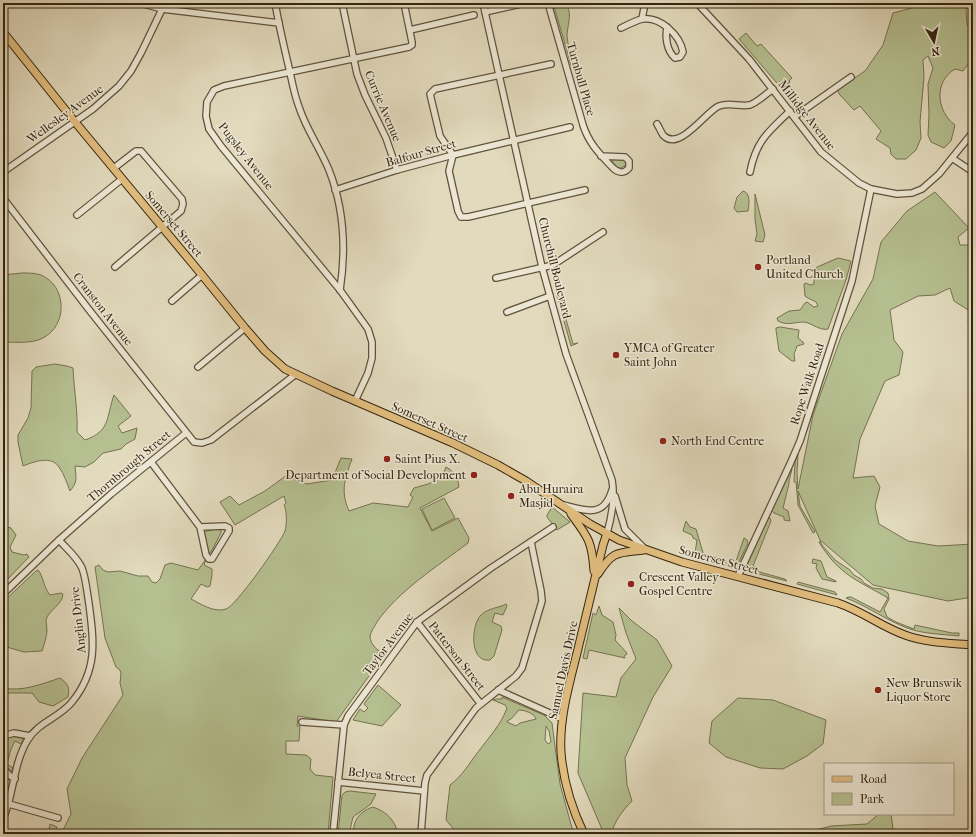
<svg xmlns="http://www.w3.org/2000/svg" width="976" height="837" font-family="'IM FELL French Canon',serif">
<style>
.green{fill:#b5bf90;stroke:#757250;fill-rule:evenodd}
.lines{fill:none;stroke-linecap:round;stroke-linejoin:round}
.minor-casing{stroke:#60523b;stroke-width:8}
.major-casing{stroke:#352510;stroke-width:9}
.minor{stroke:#ece7d4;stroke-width:5.5}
.major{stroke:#e1bd7e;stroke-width:7}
.poi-dot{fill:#8f2418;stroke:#ece7d4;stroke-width:1.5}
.labels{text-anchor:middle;stroke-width:3;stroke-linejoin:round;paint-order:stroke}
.street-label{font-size:12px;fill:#352510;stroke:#ece7d4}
.poi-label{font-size:12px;fill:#352510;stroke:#ece7d4;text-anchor:start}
</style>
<rect width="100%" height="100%" fill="#e2dabd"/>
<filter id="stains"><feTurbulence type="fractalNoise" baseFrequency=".005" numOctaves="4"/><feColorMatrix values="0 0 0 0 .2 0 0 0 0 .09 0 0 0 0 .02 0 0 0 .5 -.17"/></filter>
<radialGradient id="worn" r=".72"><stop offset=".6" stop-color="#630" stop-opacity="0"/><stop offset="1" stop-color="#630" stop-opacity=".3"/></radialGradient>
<!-- green -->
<g class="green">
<path d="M553,3H564C574,10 567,26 567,36C568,45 570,53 571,61V65Z"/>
<path d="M915,3H970L966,10L967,24L973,32V62L969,63L963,71L955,69C933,82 937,112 955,125L951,141L944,148L931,142L928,135L929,115L928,84L933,68L928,56L923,60L924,77L920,122L921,138L916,150L906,159H896L891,154L890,148L876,139L881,131L860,106L854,110L840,95L837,90L865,71L883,45L893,13L912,8Z"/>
<polygon points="746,33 757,46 761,44 792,78 789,81 790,82 782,89 739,39"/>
<polygon points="614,159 624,160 626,163 625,166 621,168 616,167 612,163"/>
<path d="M743,191C751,193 749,204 748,211L737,212L734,208L737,197Z"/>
<polygon points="935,192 969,228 958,237 960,245 973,245 973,323 968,321 970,311 954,301 950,288 935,295 918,296 890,310 894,340 903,352 899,375 885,381 860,439 853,478 874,476 880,487 875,506 879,524 908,541 938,546 973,544 973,597 948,601 873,585 820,540 798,491 800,506 814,530 815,532 813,533 798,505 796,482 794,482 795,462 798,454 797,472 798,489 813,415 842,334 873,279 881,242 907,211"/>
<polygon points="755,194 765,235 763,242 755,241 757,234 755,219"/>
<path d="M838,258L851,261L846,280L828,329C820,331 812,323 804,322C795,322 787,326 778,321L777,318L789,311L800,310L805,303L807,302L814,307L818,306L816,302L808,298L805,296L804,284L806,283L810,285L814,284V279L819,273L816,268L817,267Z"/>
<path d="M22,273C29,273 35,273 41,275C67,286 68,325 43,338C32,344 15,342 3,342V275Z"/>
<polygon points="563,295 564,296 560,298 573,344 578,343 571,346 562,314 564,314 563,312 562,312 557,296"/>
<polygon points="780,327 799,330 798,338 803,342 804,344 797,346 794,354 795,361 792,361 779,351 776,330 776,328"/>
<path d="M55,364L67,366L73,368C74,390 78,411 77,432L85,440C111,431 106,417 114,395L131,416L118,426L122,433L137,428L135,439L126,444L121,449L103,453L94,462L85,467L75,466C76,477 78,482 70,491C67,483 64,474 59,467C51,455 33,462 23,466L18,442V435L28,418L31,408L32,371L36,367Z"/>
<path d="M341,458L352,459C345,478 340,491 349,511L373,503L408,507L413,497L410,495L414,488L428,484L442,477L446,467C455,472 458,478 459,487L420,508L432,531L458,518L469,538L468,543C438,566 398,591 377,622C375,626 371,631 370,636C370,645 378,650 384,655L336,722L298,716L297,726H300L299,741H286V754L306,755L311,759L310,769L315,775L333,777L328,834H61L71,814L67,789L82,758L123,695L120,683L121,674L120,670L116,667L105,638L95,567L99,565L103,570L108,572L120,571L138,576H148L152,582L156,583L160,579L165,565L171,563L198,570L206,559L204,565L212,569V575L210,586L207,587L201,584L191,599C201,604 214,613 226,609C235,607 281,542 285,531C287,525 287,510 284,505L286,503L284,496L235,525L220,502L230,496L239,505L265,491L287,475L307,484L332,480Z"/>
<polygon points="792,469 789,481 789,484 783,508 788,511 790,521 784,520 784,517 774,513 771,510"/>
<polygon points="444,498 455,518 432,530 422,509"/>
<polygon points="552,507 570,522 557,530 547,517 547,515"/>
<polygon points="768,517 770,518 771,521 753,566 757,568 756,571 785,579 787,581 751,572 748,570 747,565"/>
<polygon points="686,521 690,527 696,529 704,556 709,555 707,560 683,554 689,551 695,553 697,540 693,538 692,535 683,531"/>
<polygon points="3,526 11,528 16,535 10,547 12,552 24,555 27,554 29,557 3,584"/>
<polygon points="216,529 221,530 221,533 211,552 208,553 202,532"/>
<polygon points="744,538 747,540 748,543 737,566 732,567 715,563 716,556 716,561 730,564 731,560 736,561"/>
<path d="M820,541L822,545L835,560L850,570L854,575L861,579L864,583L873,588L882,589L888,593L889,599L884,609L887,617L896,622L914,629L915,625L952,633H959V636C941,634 923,634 907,628C886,620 867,606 846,598L849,597H851L880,612L888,598C857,580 839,575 819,542Z"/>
<polygon points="813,559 821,561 827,577 836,581 836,582 822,579 816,568 817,564 812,563"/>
<path d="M38,570C44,577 43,587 50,595L61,593L63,594C62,606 49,609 46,620C46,623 47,627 47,630C47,637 44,644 42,651L24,652L3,646V602L36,571Z"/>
<polygon points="798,582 835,592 837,595 797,584"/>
<path d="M506,604L507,606L503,615L495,613L492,622L501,626L502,630L494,656L490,660C469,663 471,625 481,615C488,608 499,608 506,604Z"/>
<polygon points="599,606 602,615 613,622 616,635 615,640 626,652 627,654 624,656 625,658 589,650 587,659 583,658 593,613 596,615"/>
<path d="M619,608L632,621L657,640L672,666L653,697L625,758L627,785L632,801C622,811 615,821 611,834H604L578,773L583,693L616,697L621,678L636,659L626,633Z"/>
<path d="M60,678C68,684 70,687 68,697L53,706L39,702L32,693H3V688C22,692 42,684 60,678Z"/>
<polygon points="378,685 401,705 382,726 353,720 360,709 364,712 368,708 364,704"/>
<path d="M502,697L544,715L552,723L560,784L572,828L575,834H458L446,820L450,785C463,775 468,765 478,752C489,737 501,725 507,708L505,705L493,700L497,699H502ZM519,710C525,710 535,714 536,719L520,723L516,726L507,722V721L511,719ZM546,726L549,731L551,742L548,744L545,740Z"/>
<polygon points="738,698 773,700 826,720 823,744 807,756 783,769 760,768 726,757 709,743 712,721"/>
<polygon points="14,735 21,737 23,740 21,744 15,741 11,749 7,764 13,768 12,772 11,772 3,764 3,739"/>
<polygon points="350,791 376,794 371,804 353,817 350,830 351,834 338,834 342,795 345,792"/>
<path d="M373,807C387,812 395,820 398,834H354C352,821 360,811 373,807Z"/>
<polygon points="879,814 891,814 893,829 888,834 801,834 831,826 867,824"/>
<polygon points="50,824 57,827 56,834 48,834"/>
</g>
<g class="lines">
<!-- minor casing -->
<g class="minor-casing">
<g id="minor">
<polyline points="140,3 162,9 279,23"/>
<path d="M275,3C279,25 284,47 289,68C292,81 294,94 299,107C306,129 320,148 329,170C344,208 346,250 340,290"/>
<polyline points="342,3 357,74 365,95 386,138 397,170"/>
<path d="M483,3L542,267L566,354L612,480C615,498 612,516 607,533"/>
<path d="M548,3L583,125C589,144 600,154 613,168C618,173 624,174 629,168V161L625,157L601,156"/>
<polyline points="697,3 749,59 821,152 859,183 871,189 897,194 912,193 922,189 939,174 973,132"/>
<polyline points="485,12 525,3"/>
<polyline points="642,19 645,3"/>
<path d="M621,28C627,25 635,21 642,19C660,16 680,35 683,52L680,57L675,58C667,51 665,38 667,27"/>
<polyline points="410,30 474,15"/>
<polyline points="551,64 435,89 430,94 440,136 453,155 449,171 458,211 461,217 468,217 585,190"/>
<polyline points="794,117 851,77"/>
<path d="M657,124C659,127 661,132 663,135C679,153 706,111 719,106C729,102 740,107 750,105C758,102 766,94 773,89"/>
<polyline points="952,158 973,172"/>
<polyline points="114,168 136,151 141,151 182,199 183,204 181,211 115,267"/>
<polyline points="3,172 93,109 119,86 131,71 141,53 165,3"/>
<path d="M750,172C756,141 768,132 790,111"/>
<polyline points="335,190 397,170 453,155 570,127"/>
<polyline points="3,198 90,311 194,442 202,443 211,440 296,374"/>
<polyline points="77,215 122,179"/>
<polyline points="496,278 553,265 603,232"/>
<polyline points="172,301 202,275"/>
<polyline points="507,312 550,296"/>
<polyline points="198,367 245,328"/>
<polyline points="355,401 368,373 372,358 372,342 368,329 340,290 221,146 209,129 206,116 207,102 214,90 224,86 409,47 412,45 412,42 404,3"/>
<polyline points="151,462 200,527 206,555 209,559 212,559 229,531 229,528 225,526 200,527"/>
<polyline points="615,496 625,529 644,548"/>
<path d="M564,505C586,511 604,518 612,490"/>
<polyline points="738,576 790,464 800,441 852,281 871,189"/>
<polyline points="3,594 59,540 111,494 186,433"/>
<polyline points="417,622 480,703"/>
<polyline points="498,690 563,719"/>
<polyline points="302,722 344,725"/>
<polyline points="3,736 14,733 30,736"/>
<polyline points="3,768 10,776 15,779"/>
<polyline points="338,782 424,791"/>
<polyline points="9,804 58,818"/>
<path d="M3,819C14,794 13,765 27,741C38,722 59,718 72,702C98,670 94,641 89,604C87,592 86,579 82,568C77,557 67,549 59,540"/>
<polyline points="333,834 344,725 348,716 417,622 491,568 553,527"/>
<polyline points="421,834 425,783 427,775 476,708 516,676 522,668 542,601 541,591 531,542"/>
</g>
</g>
<!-- major casing -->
<g class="major-casing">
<g id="major">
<path d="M3,32L75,122L202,275L245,328L265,351L285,369L332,391L453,443L498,465L526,481L590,524L619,540L682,562L838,603C862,611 882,627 905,635C926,643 951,643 973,645"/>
<path d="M571,514C588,537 592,541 594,571"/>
<path d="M598,574C613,550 618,553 644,550"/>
<path d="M584,834C572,809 563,780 561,752C559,719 569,685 577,653C586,617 594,581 603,545L607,533"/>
</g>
</g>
<!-- minor -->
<use href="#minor" class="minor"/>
<!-- major -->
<use href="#major" class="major"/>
</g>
<!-- markers -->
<g class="poi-dot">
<circle cx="758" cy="267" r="4"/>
<circle cx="616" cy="355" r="4"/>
<circle cx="663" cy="441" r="4"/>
<circle cx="387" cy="459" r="4"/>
<circle cx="474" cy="475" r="4"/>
<circle cx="511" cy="496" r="4"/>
<circle cx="631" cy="584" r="4"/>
<circle cx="878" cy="690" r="4"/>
</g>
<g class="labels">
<!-- street labels -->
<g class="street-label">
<text transform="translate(581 79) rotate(74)" y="4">Turnbull Place</text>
<text transform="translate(383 106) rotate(67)" y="4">Currie Avenue</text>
<text transform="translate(65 114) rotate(-36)" y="4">Wellesley Avenue</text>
<text transform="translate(807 115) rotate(52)" y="4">Millidge Avenue</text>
<text transform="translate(421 153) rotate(-16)" y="4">Balfour Street</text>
<text transform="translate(246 156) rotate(52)" y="4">Pugsley Avenue</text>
<text transform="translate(174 224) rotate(50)" y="4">Somerset Street</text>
<text transform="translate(555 268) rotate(76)" y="4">Churchill Boulevard</text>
<text transform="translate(103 309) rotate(52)" y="4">Cranston Avenue</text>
<text transform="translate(807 384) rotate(-72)" y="4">Rope Walk Road</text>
<text transform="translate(430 422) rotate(24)" y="4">Somerset Street</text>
<text transform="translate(129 466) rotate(-40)" y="4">Thornbrough Street</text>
<text transform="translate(719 560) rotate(15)" y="4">Somerset Street</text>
<text transform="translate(78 620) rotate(-96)" y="4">Anglin Drive</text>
<text transform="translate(388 644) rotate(-53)" y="4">Taylor Avenue</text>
<text transform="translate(457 656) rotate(52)" y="4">Patterson Street</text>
<text transform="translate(563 670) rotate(-78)" y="4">Samuel Davis Drive</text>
<text transform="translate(382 775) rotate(6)" y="4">Belyea Street</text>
</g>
<!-- poi labels -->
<g class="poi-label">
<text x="766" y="264">Portland<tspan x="766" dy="14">United Church</tspan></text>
<text x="624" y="352">YMCA of Greater<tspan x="624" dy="14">Saint John</tspan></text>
<text x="671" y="445">North End Centre</text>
<text x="395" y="463">Saint Pius X.</text>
<text x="466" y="479" text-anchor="end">Department of Social Development</text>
<text x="519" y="493">Abu Huraira<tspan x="519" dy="14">Masjid</tspan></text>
<text x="639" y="581">Crescent Valley<tspan x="639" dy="14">Gospel Centre</tspan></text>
<text x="886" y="687">New Brunswik<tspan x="886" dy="14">Liquor Store</tspan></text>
</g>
</g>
<!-- margin -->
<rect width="976" height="837" fill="none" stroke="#e2dabd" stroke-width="16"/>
<rect x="4" y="4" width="968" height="829" fill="none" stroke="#352510" stroke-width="2"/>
<rect x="8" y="8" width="960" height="821" fill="none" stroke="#352510"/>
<!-- legend -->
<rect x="824" y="763" width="130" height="52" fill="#ece7d4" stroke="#a39986"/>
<rect x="832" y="776" width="20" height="6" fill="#e1bd7e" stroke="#a39986"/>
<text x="860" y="783" font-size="12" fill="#352510">Road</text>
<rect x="832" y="793" width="20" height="12" fill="#b5bf90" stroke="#a39986"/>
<text x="860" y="803" font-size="12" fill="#352510">Park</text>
<!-- north arrow -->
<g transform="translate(934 42) rotate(171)" stroke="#ece7d4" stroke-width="3" paint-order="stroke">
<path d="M0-3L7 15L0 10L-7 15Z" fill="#352510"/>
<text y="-6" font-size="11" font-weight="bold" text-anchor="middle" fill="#352510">N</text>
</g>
<rect width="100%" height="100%" filter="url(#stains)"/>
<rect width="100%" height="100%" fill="url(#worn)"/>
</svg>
